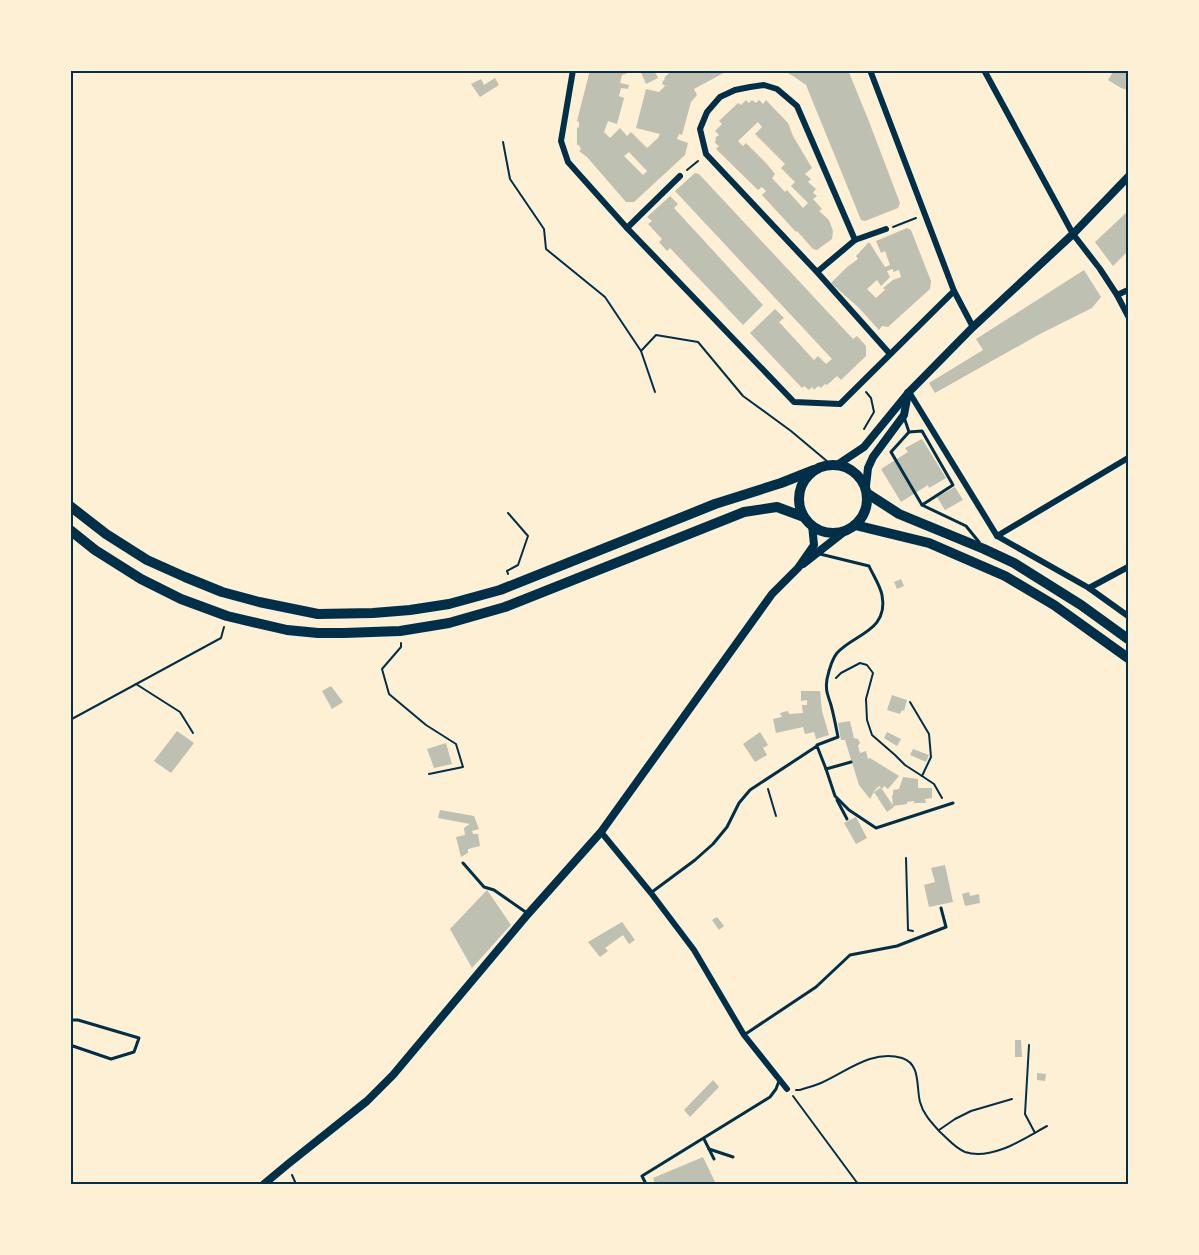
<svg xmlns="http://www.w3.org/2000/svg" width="1199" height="1255" font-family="'Public Sans',sans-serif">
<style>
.building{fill:#bec0b2;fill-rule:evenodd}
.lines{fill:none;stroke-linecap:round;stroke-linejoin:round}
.path{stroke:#003049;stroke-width:2}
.service{stroke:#003049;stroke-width:3}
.minor{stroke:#003049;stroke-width:6}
.tertiary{stroke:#003049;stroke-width:8}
.secondary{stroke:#003049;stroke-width:8}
.trunk{stroke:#003049;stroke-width:10}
.neatline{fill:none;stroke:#003049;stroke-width:2}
</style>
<rect width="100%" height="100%" fill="#fdf0d5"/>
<!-- building -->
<g class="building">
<path d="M590,70H626L628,73L622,75L620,83L629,85L628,89L621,88L619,96L624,98L617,124L608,121L604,132L610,138L620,128L627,136L631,132L647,148L658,138L660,134L636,128L646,89L659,92L665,86L662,84L663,81L665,79L664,78L672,70H729L694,89L697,95L691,102L682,135L679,134L677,139L688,143L685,155L634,202H626L587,157L579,151L581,149L579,145H577V128L579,127V122L577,121ZM629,152L647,171L643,175L624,156Z"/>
<polygon points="640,70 654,70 658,78 646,84"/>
<polygon points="782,70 848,70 868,119 900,203 898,208 865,221 861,220 806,85 793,76"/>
<polygon points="1114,70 1128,70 1128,90 1121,88 1108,80"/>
<polygon points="495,78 499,85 480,97 471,84 481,79 484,85"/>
<path d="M746,100L749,103L752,100L756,103L759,100L763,104L766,100L788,123L793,136L812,168L805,174L811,179L808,182L816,189L813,193L817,196L813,199L822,209L819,211L829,220L833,231L832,239L817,250L813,249L797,231L796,232L762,195L766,191L762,187L758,190L716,149L719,146L715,143L716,137L719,135L715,131L722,124L719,121L738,103L741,105ZM758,122L762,127L755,134L785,164L781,168L795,182L791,186L808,203L803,208L787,190L785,192L772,178L775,174L766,163L746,143L743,146L738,141Z"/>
<polygon points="695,173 699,174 853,339 857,336 866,346 866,356 841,380 837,376 827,385 825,384 821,388 818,386 814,390 812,387 809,390 804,386 802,388 750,333 775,309 784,318 779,322 814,360 818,356 826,364 832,359 675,191"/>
<polygon points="670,196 678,204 674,208 763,305 743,325 670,248 667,251 659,242 662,239 648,224 652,221 647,217"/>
<polygon points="1128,211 1128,251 1113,266 1095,242"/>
<path d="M907,228L911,230L931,281L930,289L888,327L882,326L879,330L858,307L831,283L847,267L858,259L856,256L869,242L885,267L890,265L885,251L881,253L876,241ZM893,269V272L899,270L901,277L893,280L883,288L885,290L876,298L867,289L877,280L881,286L890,277L887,271Z"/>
<polygon points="1084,270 1101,297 1092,308 1040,334 935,393 929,383 983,350 976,339"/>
<polygon points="922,439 946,478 929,488 928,485 901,502 881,469 908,452 905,448"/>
<polygon points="955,487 963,500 945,510 937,497"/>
<polygon points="901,579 904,586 897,589 894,582"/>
<polygon points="331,686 343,702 332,709 322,691"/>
<polygon points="801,691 820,691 822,711 829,735 816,739 814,732 805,734 803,727 776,733 773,719 782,717 780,713 788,711 789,714 803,713 802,705 807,705 807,700 801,701"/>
<polygon points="892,695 907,700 904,711 902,710 900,714 887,710"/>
<polygon points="850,721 854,738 858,739 860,743 858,746 860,753 866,751 868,759 870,758 899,776 888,789 884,786 882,789 879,786 874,791 874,792 880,788 882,789 894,807 887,812 874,792 870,799 859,785 845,740 841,740 838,723"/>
<polygon points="177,731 194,743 171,773 154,761"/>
<polygon points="760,732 768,745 763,748 767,755 755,762 743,744"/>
<polygon points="887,732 901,739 897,746 884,738"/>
<polygon points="446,743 452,764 434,768 427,749"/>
<polygon points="913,749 929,755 926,762 910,755"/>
<polygon points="903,777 918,779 918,788 932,788 932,798 925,799 926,803 914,803 914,801 907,802 907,804 893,806 892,796 893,795 893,790 899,789"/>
<polygon points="440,810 474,816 479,829 472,831 473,834 478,834 480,846 468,849 468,853 461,857 456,837 465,835 464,828 470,824 438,818"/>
<polygon points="856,817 867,838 856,844 844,823"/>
<polygon points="945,865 953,902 929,907 924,885 935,882 931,868"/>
<polygon points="487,890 511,925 472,968 450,929"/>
<polygon points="969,892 970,896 979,894 980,903 965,906 962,894"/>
<polygon points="717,917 724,926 719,930 712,920"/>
<polygon points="622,922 635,940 629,944 623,935 605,948 608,951 600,957 588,942"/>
<polygon points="1015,1040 1021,1040 1022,1057 1015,1057"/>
<polygon points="1037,1073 1046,1074 1045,1081 1037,1080"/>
<polygon points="713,1080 719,1087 690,1117 684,1110"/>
<polygon points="703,1157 716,1184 655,1184 653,1178"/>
</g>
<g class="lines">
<!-- path -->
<g class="path">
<polyline points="503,142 510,179 544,229 546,249 605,297 641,351"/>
<polyline points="687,170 698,161"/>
<polyline points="893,227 916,218"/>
<polyline points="655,392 641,351 656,335 698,342 743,396 791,431 828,462"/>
<polyline points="864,429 874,412 871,398 866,392"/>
<polyline points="508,513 528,536 518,565 507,571 508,574"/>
<polyline points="401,643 401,647 382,669 389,694 426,725 456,744 463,767 429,774"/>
<polyline points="836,678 841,673 860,663 867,665 873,673 866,699 867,720 872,735 895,755 905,765 922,776 934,784 942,798"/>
<polyline points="136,684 180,712 193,733"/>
<polyline points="910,702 929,734 931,757 922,776"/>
<polyline points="70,720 221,638 224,627"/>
<polyline points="768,789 776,816"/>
<polyline points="906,858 908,930 913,931"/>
<polyline points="1029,1045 1025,1114 1035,1133"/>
<path d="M796,1090H799C806,1088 814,1086 821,1083C846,1072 872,1049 902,1058C921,1064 916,1086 920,1102C923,1114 932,1123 940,1132C948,1139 955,1148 965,1152C992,1161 1025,1138 1047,1126"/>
<polyline points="793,1096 858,1184"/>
<polyline points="939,1130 955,1119 971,1111 1012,1099"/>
<polyline points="292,1175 296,1184"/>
</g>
<!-- service -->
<g class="service">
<polyline points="904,417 909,432 922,431 953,485 922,505"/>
<polyline points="909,432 891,452 922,505 966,526 979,542"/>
<path d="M817,745L838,737C836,727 834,716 831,705C828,695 825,691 827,679C829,670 832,659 837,653C854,634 889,631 882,595C880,585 873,575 869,566L820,554"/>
<polyline points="826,769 851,762"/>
<polyline points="837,800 847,819"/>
<polyline points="463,863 484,887 494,890 527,913"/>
<polyline points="652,892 695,860 713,844 727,827 739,803 750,790 817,746 826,769 835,796 849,810 876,828 953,803"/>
<polyline points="70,1020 78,1020 139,1038 134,1052 111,1059 70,1045"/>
<polyline points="744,1035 816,987 850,955 897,946 946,927 941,908"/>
<polyline points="704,1139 714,1159"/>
<polyline points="709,1149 733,1157"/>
<polyline points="646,1184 642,1176 770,1097 776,1089 779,1081"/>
</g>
<!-- minor -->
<g class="minor">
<polyline points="573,70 561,141 568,162 627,228 794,402 840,404 954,291 870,70"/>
<polyline points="984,70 1073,234 1100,269 1117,295 1128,316"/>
<polyline points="627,228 680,176"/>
<polyline points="855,240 886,229"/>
<polyline points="817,272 855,240 797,106 777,89 764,85 750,87 735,90 720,97 707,112 700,129 706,154 817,272 890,354"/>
<polyline points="954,291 973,327"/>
<polyline points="1117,295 1128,290"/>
<polyline points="909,392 997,536 1089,588 1128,616"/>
<polyline points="997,536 1128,458"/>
<polyline points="1089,588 1128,567"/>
<polyline points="601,832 651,893 694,950 744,1035 787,1089"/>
</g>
<!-- tertiary -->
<g class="tertiary">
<polyline points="837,465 864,447 909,392 973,327 1073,234 1128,177"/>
<polyline points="866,486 868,468 873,457 904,415 908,393"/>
</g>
<!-- secondary -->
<g class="secondary">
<polyline points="803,564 845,531"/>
<polyline points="264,1184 288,1164 367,1101 393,1075 528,914 601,832 772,594 798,568 814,545 812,525"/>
</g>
<!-- trunk -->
<g class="trunk">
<circle cx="833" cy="499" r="34"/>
<polyline points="868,494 899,514 984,549 1014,563 1081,605 1128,639"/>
<polyline points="70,506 106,534 147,560 185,577 222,592 259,602 318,614 373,613 410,610 449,604 500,590 715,504 781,483 814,470"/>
<polyline points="855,525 929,543 1005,576 1054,605 1128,658"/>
<polyline points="70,530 95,550 141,579 181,599 227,616 287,630 318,633 344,633 400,631 449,623 505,607 744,512 777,507 804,517"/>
</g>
</g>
<!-- border -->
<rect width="1199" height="1255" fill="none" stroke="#fdf0d5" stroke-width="144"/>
<rect x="72" y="72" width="1055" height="1111" class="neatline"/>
</svg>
